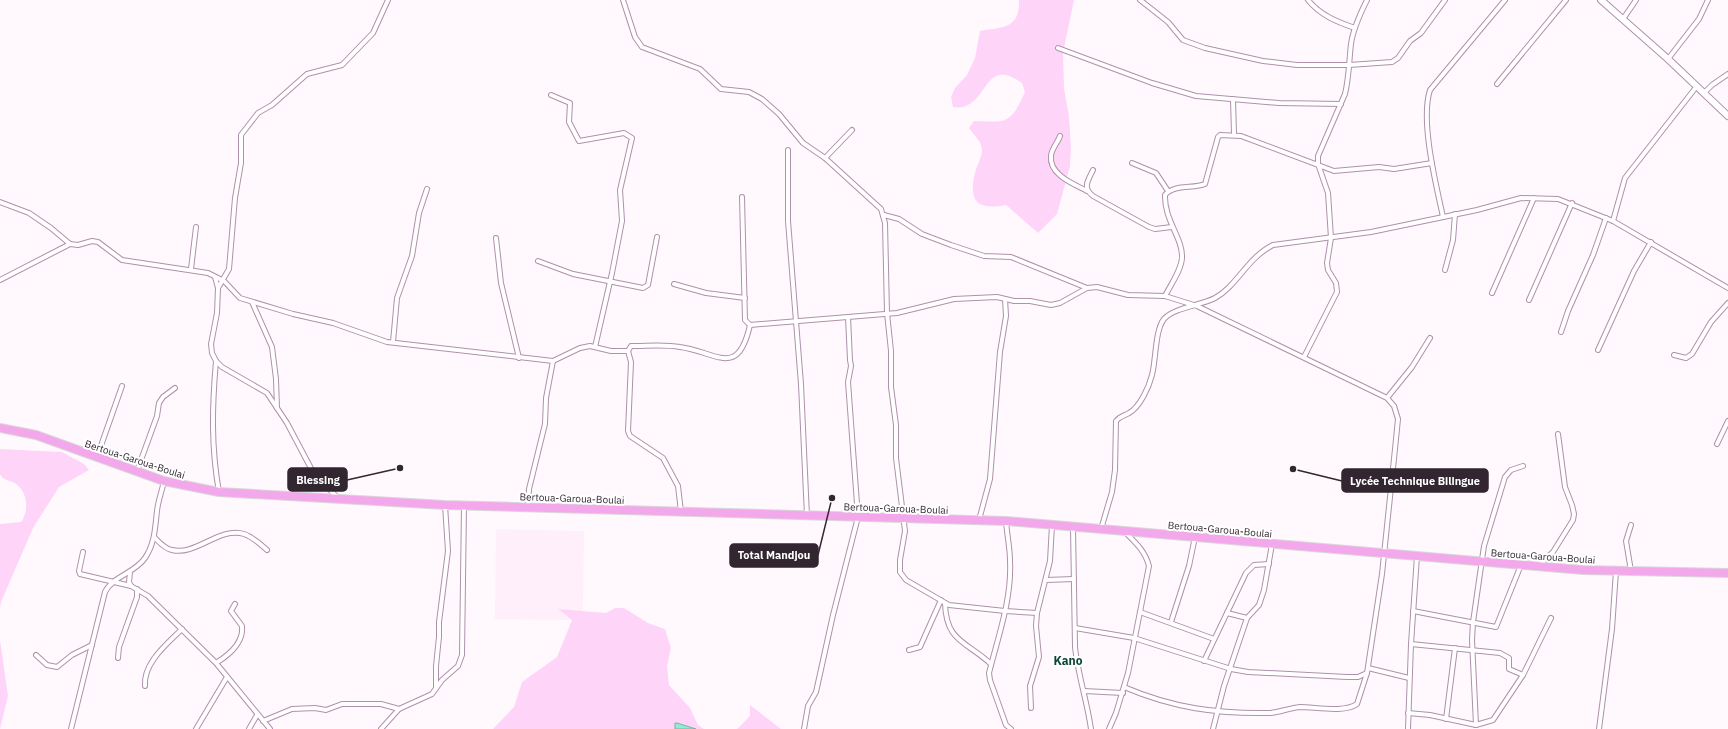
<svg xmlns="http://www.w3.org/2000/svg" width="1728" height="729" font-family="'IBM Plex Sans',sans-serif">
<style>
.built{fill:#feeffb}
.green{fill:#fed5f9}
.water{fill:#90edd4;stroke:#74b2a3}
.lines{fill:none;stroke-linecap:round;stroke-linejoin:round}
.street-casing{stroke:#ae91aa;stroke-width:6}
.secondary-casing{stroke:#ae91aa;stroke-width:8}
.highway-casing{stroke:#dad8da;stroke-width:10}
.street{stroke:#fff;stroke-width:4}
.secondary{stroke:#fff;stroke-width:6}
.highway{stroke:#f2a8ea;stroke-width:8}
.labels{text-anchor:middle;stroke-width:4;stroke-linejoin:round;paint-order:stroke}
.street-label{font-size:10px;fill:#322731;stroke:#fff}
.quarter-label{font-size:12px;font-weight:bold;fill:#0d4539;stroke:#fff}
.leader{fill:none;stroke:#322731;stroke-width:1.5}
.callout-dot{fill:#322731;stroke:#fff;stroke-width:1.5}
.callout{fill:#322731;stroke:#322731;stroke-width:1.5}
.callout-label{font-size:11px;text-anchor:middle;font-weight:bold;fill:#fff}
</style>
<rect width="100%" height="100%" fill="#fff9fe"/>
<!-- built -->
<polygon class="built" points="496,529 584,531 583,612 559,609 572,620 495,619"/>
<!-- green -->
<g class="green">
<path d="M1019,0H1074L1063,53L1064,88L1069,117L1071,147L1070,166L1057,214L1038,233L1006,205C974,211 968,199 976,169C978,164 981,157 982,152C983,142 974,136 969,128L974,121C1007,122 1010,125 1025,92L1022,83C985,57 989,100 963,107C960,108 956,107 953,107L951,97L955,88L967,75L975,58L980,31C1003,27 1020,29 1019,0Z"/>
<path d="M0,449L62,452L84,464L89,470L59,487L33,528L1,602L0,609V524L21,522C29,512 28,492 16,484C11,480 3,481 0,474Z"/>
<polygon points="615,608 624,608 648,623 665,629 671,648 667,666 669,685 690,708 698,725 704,729 493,729 514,707 522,682 557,657 572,620 558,609 606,613"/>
<polygon points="0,640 8,696 0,729"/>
<polygon points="750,705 781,729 737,729 750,716"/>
</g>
<!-- water -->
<polygon class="water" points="675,723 677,723 696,729 675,729"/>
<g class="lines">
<!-- street casing -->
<g class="street-casing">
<g id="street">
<polyline points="623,0 635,37 642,47 700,69 721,89 749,92 762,99 779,114 803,143 825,158 881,209 885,223 887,313 891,351 891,387 896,425 896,458 905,531 900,560 900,572 906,580 949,605 1005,611 1037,613"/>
<polyline points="1140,0 1168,22 1183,40 1205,48 1263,61 1297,65 1349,65 1392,62 1398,58 1410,41 1421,33 1445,0"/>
<path d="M1308,0C1320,15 1337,22 1355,28"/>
<polyline points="1623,19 1636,0"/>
<polyline points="1058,48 1152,83 1196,96 1279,103 1341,104"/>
<polyline points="1668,59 1699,19 1708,0"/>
<polyline points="1497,84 1566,0"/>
<polyline points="1704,93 1712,85 1728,74"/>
<polyline points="551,95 570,103 569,122 579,141 624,133 632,138 620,190 622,221 612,273 595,347"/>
<polyline points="1233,99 1234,134"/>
<path d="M1060,136C1058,142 1051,150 1051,156C1049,175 1074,184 1087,191"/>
<polyline points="788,150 788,221 801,384 807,516"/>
<polyline points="825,158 852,130"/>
<polyline points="1132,163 1156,173 1168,191"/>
<path d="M1093,170C1088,181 1082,187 1093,196L1149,227L1155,229L1172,227"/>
<path d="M742,197L745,320L750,325L897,313L954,299L997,297L1014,301H1030L1051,305L1060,303L1087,288L1097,287L1128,295L1165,296L1197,306L1387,398L1394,406L1398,419L1395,449L1382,574L1367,673L1357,704C1344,713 1316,707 1300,707C1290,708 1280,712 1270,713C1217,714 1173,708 1124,687"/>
<polyline points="0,202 29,213 51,228 70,244 78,245 92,241 98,242 122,260 208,273 224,281 240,298 293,314 333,323 387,342 553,361 580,348 590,346 611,351 628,351 631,362 628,431 630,436 663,458 678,486 681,512"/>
<polyline points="884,215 899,219 922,234 951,245 984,256 1011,257 1087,288"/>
<path d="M1443,217C1436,184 1420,121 1430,90L1505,0"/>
<polyline points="1613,221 1625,178 1697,86"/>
<polyline points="496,238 501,283 519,358"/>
<polyline points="538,261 573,274 643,288 648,285 657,237"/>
<polyline points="191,269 196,227"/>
<polyline points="1445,270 1453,240 1455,214"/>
<polyline points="215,277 218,288 217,313 211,344 212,353 216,361 222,367 267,393 287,423 314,474 338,498"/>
<polyline points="0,280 70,244"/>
<polyline points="674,284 706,293 745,298"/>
<polyline points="218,288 229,269 235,198 241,163 241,135 258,113 272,105 307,74 342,65 373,33 388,0"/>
<polyline points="1492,293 1534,198"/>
<path d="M1165,296C1171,284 1181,271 1182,258C1183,238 1164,220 1165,195C1174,184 1193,189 1205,184L1218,137L1220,135L1241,136L1334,171L1379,167L1394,169L1432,163"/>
<polyline points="1529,300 1572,203"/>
<polyline points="252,302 272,347 276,379 277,408"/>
<polyline points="1561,332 1568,311 1593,255 1606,218"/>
<polyline points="393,342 397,298 412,256 419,213 427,189"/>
<polyline points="1598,350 1634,271 1651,242"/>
<path d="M628,351L631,346C647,346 665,344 680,347C717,352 738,379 750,325"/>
<polyline points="1674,355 1686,358 1692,354 1711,322 1728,303"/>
<path d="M1304,357L1337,292L1336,283L1328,270L1327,263L1331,238L1328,193L1318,164V156L1345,94C1349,78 1349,61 1351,44C1353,29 1360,14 1367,0"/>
<path d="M216,361C212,407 211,447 219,492"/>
<polyline points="1387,398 1412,367 1430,338"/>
<polyline points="1717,444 1728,421"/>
<polyline points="97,457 122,386"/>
<polyline points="137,471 157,416 159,403 163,397 175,388"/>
<polyline points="528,507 529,489 545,424 546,398 553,361"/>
<polyline points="979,520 990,479 1000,352 1006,316 1005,299"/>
<path d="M1006,521C1007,535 1010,548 1010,561C1012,599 998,637 989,673L990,680L1006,725L1011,729"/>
<path d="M1073,527L1075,647C1078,675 1087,701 1091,729"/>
<path d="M1101,529L1112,492L1115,470L1116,421C1120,416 1124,416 1129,413C1140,407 1149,387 1152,375C1156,360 1155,330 1164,319C1173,308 1202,305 1215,298C1238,285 1247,258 1273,245L1371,232L1477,210L1521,198L1558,199L1613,221L1728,288"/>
<path d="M155,538C159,542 165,549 172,550C196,556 220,526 244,534C253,537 260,544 267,550"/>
<polyline points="83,552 79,571 80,574 131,586"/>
<polyline points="1538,566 1553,552 1573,520 1574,514 1572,505 1565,487 1558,434"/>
<polyline points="1631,571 1626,541 1631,525"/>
<polyline points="130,572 129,582 131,586 148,596 216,663 270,729"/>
<polyline points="1046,580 1074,579"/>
<path d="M945,603C946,642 966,641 991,664"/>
<polyline points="1413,611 1496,627 1521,565"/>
<polyline points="1140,612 1214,639"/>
<polyline points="1227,613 1247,618"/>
<polyline points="1171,622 1189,566 1195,537"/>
<polyline points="1075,628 1134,638 1231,669 1248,672 1347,677 1358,677 1367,673"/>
<polyline points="1411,644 1500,653 1509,658 1509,669 1523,675"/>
<polyline points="909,650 920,647 941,600"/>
<polyline points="36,655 47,665 57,667 72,655 92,645"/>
<polyline points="118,658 119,647 137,597 137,589"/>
<polyline points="1204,661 1246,573 1254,565 1269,564"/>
<path d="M216,663C229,655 244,643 242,626L231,611L235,604"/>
<polyline points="1368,668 1409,678"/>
<path d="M145,686C143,663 167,644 182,629"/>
<polyline points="436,688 436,666 439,637 439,622 448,551 445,505"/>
<polyline points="1084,691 1123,693"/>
<polyline points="1031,708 1030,686 1039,657 1036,626 1037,613 1050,561 1052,525"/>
<polyline points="1408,713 1430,715 1476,725 1493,720 1523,675 1551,618"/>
<polyline points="1446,719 1455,648"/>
<polyline points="263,721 292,709 315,708 326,710 342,704 381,704 399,709"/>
<polyline points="1476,725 1472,640 1473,622 1484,546 1505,477 1511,470 1523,466"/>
<path d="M71,729L105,592C113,576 135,573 145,558C155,543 155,528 157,511C158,501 162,491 164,481"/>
<polyline points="196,729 227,677"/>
<polyline points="249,729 257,715"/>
<polyline points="381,729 399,709 432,694 442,680 458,666 462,655 464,506"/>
<polyline points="804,729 808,706 816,692 833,615 858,517 848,382 851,366 850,360 848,317"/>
<path d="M1109,729L1116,713L1128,673L1149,566C1145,551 1136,543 1126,533"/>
<polyline points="1213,729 1224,686 1247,618 1259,605 1264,590 1272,544"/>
<polyline points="1408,729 1411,644 1417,556"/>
<polyline points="1599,729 1612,629 1616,571"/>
</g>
</g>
<!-- secondary casing -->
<g class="secondary-casing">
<polyline id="secondary" points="1601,0 1668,59 1728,116"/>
</g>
<!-- highway casing -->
<g class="highway-casing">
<polyline id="highway" points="0,428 36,435 164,481 219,492 445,505 1006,521 1583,570 1728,573"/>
</g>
<!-- street -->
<use href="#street" class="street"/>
<!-- secondary -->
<use href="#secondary" class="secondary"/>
<!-- highway -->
<use href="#highway" class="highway"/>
</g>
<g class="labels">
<!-- street labels -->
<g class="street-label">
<text transform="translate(135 459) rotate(18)" y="4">Bertoua-Garoua-Boulai</text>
<text transform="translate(572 498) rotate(2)" y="4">Bertoua-Garoua-Boulai</text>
<text transform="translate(896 508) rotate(2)" y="4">Bertoua-Garoua-Boulai</text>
<text transform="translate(1220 529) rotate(5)" y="4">Bertoua-Garoua-Boulai</text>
<text transform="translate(1543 556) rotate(4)" y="4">Bertoua-Garoua-Boulai</text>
</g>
<!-- quarter labels -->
<g class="quarter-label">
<text x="1068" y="665">Kano</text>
</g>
</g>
<!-- callouts -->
<path class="leader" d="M400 468L347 480M1293 469L1342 481M832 498L818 555"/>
<g class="callout-dot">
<circle cx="400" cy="468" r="4"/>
<circle cx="1293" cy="469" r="4"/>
<circle cx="832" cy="498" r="4"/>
</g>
<g class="callout">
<rect x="288" y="468" width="59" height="23" rx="4"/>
<rect x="1342" y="469" width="146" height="23" rx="4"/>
<rect x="730" y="544" width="88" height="23" rx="4"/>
</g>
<g class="callout-label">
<text x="318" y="484">Blessing</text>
<text x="1415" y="485">Lycée Technique Bilingue</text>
<text x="774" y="559">Total Mandjou</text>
</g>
</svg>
